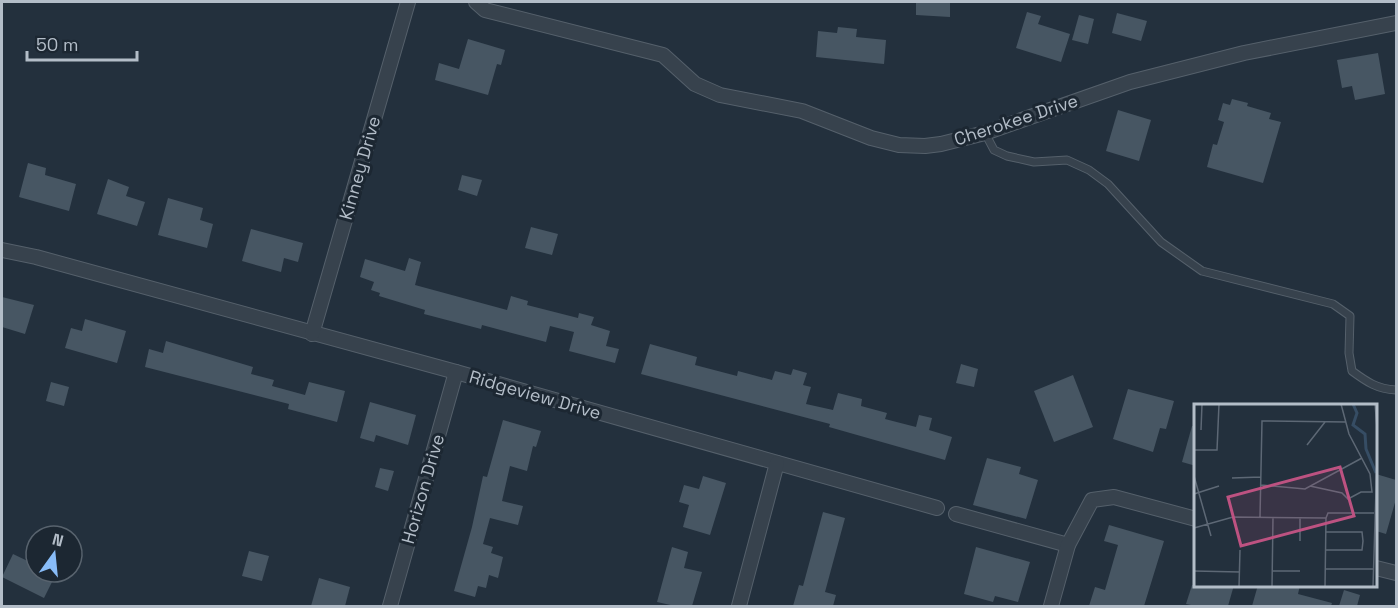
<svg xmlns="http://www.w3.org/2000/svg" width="1398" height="608" font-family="'Space Grotesk',sans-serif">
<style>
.building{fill:#475663}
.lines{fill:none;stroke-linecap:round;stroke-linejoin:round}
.service-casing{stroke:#55606b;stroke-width:9}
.minor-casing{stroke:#55606b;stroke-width:16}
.service{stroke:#37424d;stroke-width:7}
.minor{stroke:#37424d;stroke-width:14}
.labels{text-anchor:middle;stroke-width:6;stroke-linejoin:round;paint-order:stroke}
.street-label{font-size:18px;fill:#b3bdc8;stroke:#1c2732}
.inset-river{fill:none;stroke:#364d64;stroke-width:3}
.inset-road{fill:none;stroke:#5d6875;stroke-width:1.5}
.view{fill:#bd5281;fill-opacity:0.15;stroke:#bd5281;stroke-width:3}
.inset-edge{fill:none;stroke:#b3bdc8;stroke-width:3}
</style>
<rect width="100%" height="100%" fill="#23303d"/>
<!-- building -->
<g class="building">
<polygon points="916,2 950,2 950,17 916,15"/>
<polygon points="1027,12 1041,16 1038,24 1070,34 1061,62 1016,48"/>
<polygon points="1117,13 1147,21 1141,41 1112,33"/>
<polygon points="1079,15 1094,19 1088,44 1072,40"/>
<polygon points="838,27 857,29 856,37 886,40 884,64 816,57 818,31 837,33"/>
<polygon points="468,39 505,50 501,65 497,64 488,95 435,80 439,63 459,69"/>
<polygon points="1378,53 1385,94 1355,100 1352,86 1342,88 1337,60"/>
<polygon points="1232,99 1248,103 1247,106 1271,113 1269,119 1281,122 1263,183 1207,167 1213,144 1217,145 1224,122 1218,120 1223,103 1230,105"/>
<polygon points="1118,110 1151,120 1139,161 1106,151"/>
<polygon points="28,163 46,168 45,175 76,184 69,211 19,197"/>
<polygon points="462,175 482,180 477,196 458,190"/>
<polygon points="108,179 129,187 126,196 145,202 137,226 97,214"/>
<polygon points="168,198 203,208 200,220 213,224 207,248 158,235"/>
<polygon points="531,227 558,234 552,255 525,248"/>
<polygon points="251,229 303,243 298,262 284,258 281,272 242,261"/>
<polygon points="409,258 421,262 415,285 507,310 511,296 528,301 527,305 578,318 579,313 594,317 591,325 610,331 606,346 619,349 615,363 569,351 574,332 550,326 546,342 482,325 481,329 424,314 425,310 379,296 380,293 371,290 374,282 360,277 365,259 405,271"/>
<polygon points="2,297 34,305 25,334 2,327"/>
<polygon points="85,319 126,331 117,363 65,348 71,328 82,331"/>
<polygon points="166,341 253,367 251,374 274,380 272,386 305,395 309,382 345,391 337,422 288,409 289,404 145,367 149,349 163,353"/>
<polygon points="650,344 697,357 695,365 737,376 738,371 772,380 775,371 791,375 793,369 807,373 803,385 811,387 806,404 833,410 838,393 862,399 861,406 887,413 885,419 916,427 919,415 932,418 929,430 952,437 945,460 829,427 830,424 641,374"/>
<polygon points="961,364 978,369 974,387 956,383"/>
<polygon points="1073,375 1093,427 1054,442 1034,391"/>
<polygon points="51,382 69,387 64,406 46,401"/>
<polygon points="1128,389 1174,401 1166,429 1160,428 1153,452 1113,439"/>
<polygon points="370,402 416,415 408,445 376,435 374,442 360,438"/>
<polygon points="503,420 541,431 536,447 533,446 527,471 510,466 502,501 523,506 518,525 490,518 483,544 493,547 491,553 503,557 498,578 489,575 486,588 478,586 475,597 454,591 472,527 483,476 487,477"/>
<polygon points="1192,426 1196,426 1196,466 1182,462"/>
<polygon points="987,458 1021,467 1019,474 1038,480 1026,519 973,505"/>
<polygon points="380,468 394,471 388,491 375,487"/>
<polygon points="1376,474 1396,480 1396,499 1386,534 1376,531"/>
<polygon points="703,476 726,483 710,535 683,527 689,505 679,502 684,485 699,489"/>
<polygon points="823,512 845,518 825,592 836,595 833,606 793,606 799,585 803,586"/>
<polygon points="1109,525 1164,541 1144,606 1089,606 1095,587 1105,590 1118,545 1104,541"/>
<polygon points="672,547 688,552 684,568 702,572 692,606 675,606 657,602"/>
<polygon points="976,547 1030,562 1018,602 995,596 993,602 964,594"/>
<polygon points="249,551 269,556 262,581 242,576"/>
<polygon points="13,554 36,565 36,572 57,572 44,598 2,577"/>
<polygon points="319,578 350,587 345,606 311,606"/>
<polygon points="1192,585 1234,585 1228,606 1196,606 1186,604"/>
<polygon points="1258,585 1300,585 1298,594 1332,603 1331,606 1252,606"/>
<polygon points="1344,590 1360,595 1357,606 1339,606"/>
</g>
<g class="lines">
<!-- service casing -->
<g class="service-casing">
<path id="service" d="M985,133L994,150L1007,156L1034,162L1067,160L1089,170L1108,184L1161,242L1202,271L1333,304L1350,316L1349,353L1352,371C1367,382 1377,389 1396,390"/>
</g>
<!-- minor casing -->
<g class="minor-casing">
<g id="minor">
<polyline points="476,2 485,10 663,55 695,84 720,95 802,111 871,138 899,145 925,146 941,144 985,133 1130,82 1244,53 1396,23"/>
<polyline points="2,250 36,257 456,372 937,508"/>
<polyline points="312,334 408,2"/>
<polyline points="956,514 1068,545"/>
<polyline points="1376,568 1396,573"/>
<polyline points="390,606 456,372"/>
<polyline points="739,606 777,463"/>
<polyline points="1051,606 1068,545 1092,500 1114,497 1196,519"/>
</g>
</g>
<!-- service -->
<use href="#service" class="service"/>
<!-- minor -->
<use href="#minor" class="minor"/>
</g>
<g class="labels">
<!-- street labels -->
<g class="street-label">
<text transform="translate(1016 120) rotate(-18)" y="6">Cherokee Drive</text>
<text transform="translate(360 168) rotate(-74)" y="6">Kinney Drive</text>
<text transform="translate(535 395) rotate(16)" y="6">Ridgeview Drive</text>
<text transform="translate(423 489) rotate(-74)" y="6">Horizon Drive</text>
</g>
</g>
<!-- overview -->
<g transform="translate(1194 404)">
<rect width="183" height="183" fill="#23303d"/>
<path class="inset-river" d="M159,0L163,9L159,21L171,30L172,45L182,69"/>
<path class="inset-road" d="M181,0L183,24M7,26L8,0M113,41L131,18M0,46H23L25,0M0,72L17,132M38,74L67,73M67,81L111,85L168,54M116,82L148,89L154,95L167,88H178L176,70L155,30L147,0M0,90L25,82M66,113L68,17L152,18M106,114V137M132,114L134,109H180M0,124L39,113L132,114M131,146H168L169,137L168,128H132M132,165H179M0,167L46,168M78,167H106M45,183L46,146M78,183L79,113M131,183L132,114M179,183L183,53"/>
<path class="view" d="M146,63L160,112L47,142L34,93Z"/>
<rect width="183" height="183" class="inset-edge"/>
</g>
<!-- border -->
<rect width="1398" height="608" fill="none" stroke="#b3bdc8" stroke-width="6"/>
<!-- north arrow -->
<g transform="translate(54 554) rotate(15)"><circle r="28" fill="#1c2732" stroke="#58636e" stroke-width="1.5"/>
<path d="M0-4.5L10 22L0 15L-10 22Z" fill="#88bcf8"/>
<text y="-9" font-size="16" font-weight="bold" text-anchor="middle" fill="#b3bdc8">N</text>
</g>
<!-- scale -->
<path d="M27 51v9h110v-9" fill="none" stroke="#b3bdc8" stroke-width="3"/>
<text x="36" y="51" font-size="18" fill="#b3bdc8" stroke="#1c2732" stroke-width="4.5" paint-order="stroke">50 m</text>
</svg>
